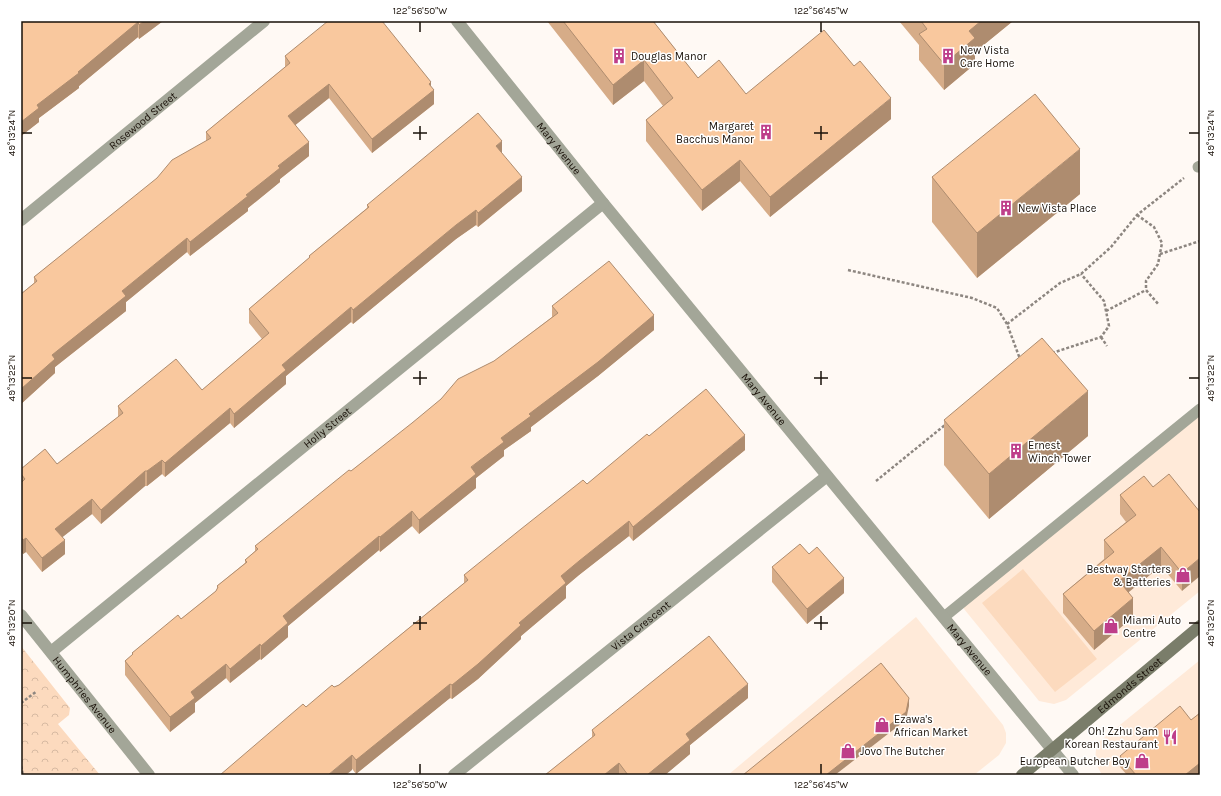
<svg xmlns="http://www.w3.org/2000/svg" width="1221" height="796" font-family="Karla,sans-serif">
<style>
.built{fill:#ffead9}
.green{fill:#fcdabe}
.park{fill:url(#park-crowns)}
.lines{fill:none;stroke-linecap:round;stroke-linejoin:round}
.path{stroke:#8d8680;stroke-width:2.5;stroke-dasharray:3 2;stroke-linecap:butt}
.lane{stroke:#a3a698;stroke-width:11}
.street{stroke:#a3a698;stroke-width:12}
.secondary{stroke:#7a7d6a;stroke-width:12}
.wall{fill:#d6ac88}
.shaded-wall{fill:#ae8c6f}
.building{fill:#f9c89e;stroke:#ae8c6f}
.ticks{fill:none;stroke:#191008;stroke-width:1.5}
.labels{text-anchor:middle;stroke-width:3;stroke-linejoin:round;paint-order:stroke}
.poi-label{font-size:11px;fill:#191008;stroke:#fff;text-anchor:start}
.street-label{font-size:11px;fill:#191008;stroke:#fff}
.neatline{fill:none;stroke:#191008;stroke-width:1.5}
.ticks-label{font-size:10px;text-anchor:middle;fill:#191008}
</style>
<defs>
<pattern id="park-crowns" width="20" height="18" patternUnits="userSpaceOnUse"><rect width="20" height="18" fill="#fcdabe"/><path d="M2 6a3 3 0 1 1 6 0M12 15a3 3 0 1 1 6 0" fill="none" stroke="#d7baa2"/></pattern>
</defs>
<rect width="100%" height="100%" fill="#fff9f4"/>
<!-- built -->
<g class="built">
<polygon points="1200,409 1200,591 1066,700 1054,704 1039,701 960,604"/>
<polygon points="916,617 1003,725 1006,733 1006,743 999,755 974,775 728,775"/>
<polygon points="1200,660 1200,775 1102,775 1095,762 1096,749 1099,742"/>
</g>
<!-- green -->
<polygon class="green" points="1023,569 1097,659 1055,692 982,603"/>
<!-- park -->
<polygon class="park" points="21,646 70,708 69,715 58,724 100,775 21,775"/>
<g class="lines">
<!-- path -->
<g class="path">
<polyline points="1137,215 1154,227 1162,243 1158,264 1146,281 1146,290 1159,305"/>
<polyline points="1160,254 1200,241"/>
<polyline points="848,270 972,298 997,308 1007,324 1020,359"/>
<polyline points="1106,311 1146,290"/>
<polyline points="1007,324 1060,283 1081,274 1111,247 1137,215 1184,178"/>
<polyline points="1101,337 1107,346"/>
<polyline points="1052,353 1101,337 1109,326 1104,301 1081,274"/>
<polyline points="876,481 945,425"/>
<polyline points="21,703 37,691"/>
<polyline points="21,766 23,775"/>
</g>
<!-- lane -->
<g class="lane">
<polyline points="1198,167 1200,166"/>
<polyline points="944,617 1200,409"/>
</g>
<!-- street -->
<g class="street">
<path id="s1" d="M457,21L603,203L1073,775"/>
<path id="s2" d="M21,220L264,21"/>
<path id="s3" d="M21,615L149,775"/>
<path id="s4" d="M51,652L603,203"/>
<path id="s5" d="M454,775L827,476"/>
</g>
<!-- secondary -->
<path class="secondary" id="s6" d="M1022,775L1200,626"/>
</g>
<!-- wall -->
<g class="wall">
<polygon points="24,21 163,21 139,39 138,37 79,86 79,88 39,118 39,122 21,136 21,23"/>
<polygon points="547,21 653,21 698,78 746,94 891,119 770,217 740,181 702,211 646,141 646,120 663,106 644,81 613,105"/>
<polygon points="899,21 1013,21 975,52 975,64 944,90 919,60 919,45"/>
<polygon points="285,56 431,87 434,104 372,153 329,98 295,125 309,156 280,179 280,182 248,208 248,211 190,256 187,252 126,302 126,311 55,367 55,373 21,404 21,294 34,283 34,277 206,141 206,132 285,67"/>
<polygon points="502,153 522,191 478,227 476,225 456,239 353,324 351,322 286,376 286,384 234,428 230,423 165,477 162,474 147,486 145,486 101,524 92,514 62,537 65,554 42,572 26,552 23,554 21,551 21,469 57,464 118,417 118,406 202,390 262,339 249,323 249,309 309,258 309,256 367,208 367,205"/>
<polygon points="932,177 1080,194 977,278 932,222"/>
<polygon points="552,306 654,330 598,376 531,427 531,431 504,450 504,456 476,478 476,488 419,534 412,526 380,552 379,550 288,626 288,637 261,660 260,659 230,683 226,678 195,703 195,712 170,732 125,675 125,661 132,655 132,653 181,619 216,591 217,589 217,586 245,563 245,560 255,551 255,546 351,471 552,317"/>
<polygon points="944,420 1088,436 989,519 944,465"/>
<polygon points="649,436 745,450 633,541 629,536 579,575 566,586 566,598 521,636 521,639 478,679 452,699 450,698 356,774 306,707 334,687 339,685 464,583 464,575 587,484"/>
<polygon points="1153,487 1200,512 1182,591 1161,566 1128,592 1133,617 1094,650 1063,613 1063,594 1104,559 1104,540 1126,522 1120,514 1120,495"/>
<polygon points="809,554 844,593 807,624 772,582 772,567"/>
<polygon points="748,698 690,745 690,754 665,775 545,775 592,738 592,730"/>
<polygon points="1200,713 1200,774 1199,775 1127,775 1120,767 1120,756 1191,720"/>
</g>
<!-- shaded-wall -->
<g class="shaded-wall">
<polygon points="144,21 163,21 139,39 139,25"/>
<polygon points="981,21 1013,21 975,52 975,64 944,90 944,64 969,31"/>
<polygon points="138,22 138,37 79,86 79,88 39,118 39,122 21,136 21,122 37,105"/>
<polygon points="644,60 644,81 613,105 613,85"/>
<polygon points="431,82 431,92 434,90 434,104 372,153 372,139"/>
<polygon points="329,84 329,98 288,131 288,116"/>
<polygon points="891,98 891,119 770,217 770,197"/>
<polygon points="502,141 502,155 496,146"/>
<polygon points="309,142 309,156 280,179 280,182 248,208 248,211 190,256 190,242 246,195 278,166"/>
<polygon points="1080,149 1080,194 977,278 977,233"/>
<polygon points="740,160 740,181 702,211 702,190"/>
<polygon points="522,177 522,191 478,227 478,213"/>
<polygon points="476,210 476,225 456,239 353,324 353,310 456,225"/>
<polygon points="187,238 187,252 126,302 126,311 55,367 55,373 21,404 21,389 52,355 122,291"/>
<polygon points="351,307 351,322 286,376 286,384 234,428 234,414 282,365"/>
<polygon points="654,315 654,330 598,376 531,427 531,431 504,450 504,456 476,478 476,488 419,534 419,520 501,438 529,414"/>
<polygon points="1088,391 1088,436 989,519 989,474"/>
<polygon points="230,408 230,423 165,477 165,463"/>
<polygon points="745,435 745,450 633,541 633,527"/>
<polygon points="162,460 162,474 147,486 147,471"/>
<polygon points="145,471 145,486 101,524 101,510"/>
<polygon points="92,499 92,514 55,543 55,529"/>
<polygon points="412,511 412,526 380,552 380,537"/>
<polygon points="629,521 629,536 579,575 566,586 566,598 521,636 521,639 478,679 452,699 452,685 519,623 561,576 579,561"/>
<polygon points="379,536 379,550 288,626 288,637 261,660 261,646 283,616"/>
<polygon points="26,538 26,552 23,554 23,540"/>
<polygon points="65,540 65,554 42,572 42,558"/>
<polygon points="1161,547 1161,566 1119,600 1119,581"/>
<polygon points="1200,558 1200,576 1182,591 1182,573"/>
<polygon points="844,578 844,593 807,624 807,609"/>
<polygon points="1133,598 1133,617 1094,650 1094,631"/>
<polygon points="260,644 260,659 230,683 230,669"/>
<polygon points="226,664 226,678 195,703 195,712 170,732 170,717 191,692"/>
<polygon points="450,684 450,698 356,774 356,760"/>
<polygon points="748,684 748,698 690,745 690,754 665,775 647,775 686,734"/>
<polygon points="909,698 909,706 906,720 835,775 826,775"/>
<polygon points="352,755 352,770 346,775 328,775"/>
<polygon points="619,763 619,775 604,775"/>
<polygon points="1200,763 1200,774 1199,775 1185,775"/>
</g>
<!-- building -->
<g class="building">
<polygon points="24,21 144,21 139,25 138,22 78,72 79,73 37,105 39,108 21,122 21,23"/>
<polygon points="328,21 382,21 431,82 429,84 434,90 372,139 329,84 288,116 309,142 278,166 280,168 246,195 248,196 190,242 187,238 122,291 126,296 52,355 55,359 21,389 21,294 37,281 34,277 157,178 172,160 211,138 206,132 290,63 285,56"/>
<polygon points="563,21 653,21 698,78 719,60 746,94 824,30 854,66 860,61 891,98 770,197 740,160 702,190 646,120 673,98 644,60 613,85"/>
<polygon points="921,21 981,21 969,31 975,38 944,64 919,34 927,29"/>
<polygon points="1035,94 1080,149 977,233 932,177"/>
<polygon points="478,113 502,141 496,146 522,177 478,213 476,210 456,225 353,310 351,307 282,365 286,370 234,414 230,408 165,463 162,460 147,471 145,471 101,510 92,499 55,529 65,540 42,558 26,538 23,540 21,537 21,483 25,479 21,474 21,469 45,449 57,464 123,413 118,406 176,359 202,390 269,333 249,309 310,257 309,256 369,207 367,205"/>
<polygon points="609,261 654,315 598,362 529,414 531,416 501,438 504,442 471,467 476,474 419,520 412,511 380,537 379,536 283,616 288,623 261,646 260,644 230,669 226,664 191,692 195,698 170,717 125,661 133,654 132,653 178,615 181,619 216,591 218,587 217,586 247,562 245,560 258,549 255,546 349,470 351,471 412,423 441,399 458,379 494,361 558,313 552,306"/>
<polygon points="1042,338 1088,391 989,474 944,420"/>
<polygon points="706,389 745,435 633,527 629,521 579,561 561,576 566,583 519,623 521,625 478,664 452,685 450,684 356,760 352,755 328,775 220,775 303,704 306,707 332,685 334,687 339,685 468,580 464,575 521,529 583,480 587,484 647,434 649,436"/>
<polygon points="1169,474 1200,512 1200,558 1182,573 1161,547 1119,581 1133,598 1094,631 1063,594 1114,552 1104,540 1136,515 1120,495 1144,476 1153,487"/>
<polygon points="800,544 809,554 817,547 844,578 807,609 772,567"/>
<polygon points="709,636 748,684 686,734 690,740 647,775 628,775 619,763 604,775 545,775 595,735 592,730"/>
<polygon points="881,663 909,698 906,712 826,775 743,775"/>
<polygon points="1180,706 1191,720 1200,713 1200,763 1185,775 1136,775 1120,756"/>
</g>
<!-- ticks -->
<path class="ticks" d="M420,22V32M821,22V32M420,126V140M821,126V140M22,133H32M413,133H427M814,133H828M1189,133H1199M420,371V385M821,371V385M22,378H32M413,378H427M814,378H828M1189,378H1199M420,616V630M821,616V630M22,623H32M413,623H427M814,623H828M1189,623H1199M420,764V774M821,764V774"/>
<!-- icons -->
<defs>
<g id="building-bare" transform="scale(1.2)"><path d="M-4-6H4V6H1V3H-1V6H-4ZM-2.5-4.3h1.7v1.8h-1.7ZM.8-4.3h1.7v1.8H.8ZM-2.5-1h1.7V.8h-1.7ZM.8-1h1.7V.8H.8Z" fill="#be3e8a" stroke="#fff" stroke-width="2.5" paint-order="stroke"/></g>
<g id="shop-bare" transform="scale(1.2)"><path d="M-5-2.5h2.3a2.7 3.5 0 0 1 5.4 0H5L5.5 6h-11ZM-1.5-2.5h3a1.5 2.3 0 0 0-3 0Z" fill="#be3e8a" stroke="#fff" stroke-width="2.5" paint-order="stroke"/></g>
<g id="restaurant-bare" transform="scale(1.2)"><path d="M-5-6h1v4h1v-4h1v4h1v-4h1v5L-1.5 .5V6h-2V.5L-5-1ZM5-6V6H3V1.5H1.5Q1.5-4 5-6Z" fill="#be3e8a" stroke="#fff" stroke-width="2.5" paint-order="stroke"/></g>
</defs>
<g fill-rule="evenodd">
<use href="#building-bare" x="619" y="56"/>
<use href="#building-bare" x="948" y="56"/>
<use href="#building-bare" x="766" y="132"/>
<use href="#building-bare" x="1006" y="208"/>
<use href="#building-bare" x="1016" y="451"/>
<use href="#shop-bare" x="1183" y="575"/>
<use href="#shop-bare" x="1111" y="626"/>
<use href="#shop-bare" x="882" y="725"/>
<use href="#restaurant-bare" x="1170" y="737"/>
<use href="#shop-bare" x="848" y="751"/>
<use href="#shop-bare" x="1142" y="761"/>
</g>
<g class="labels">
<!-- poi labels -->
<g class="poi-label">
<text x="960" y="54">New Vista<tspan x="960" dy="13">Care Home</tspan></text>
<text x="631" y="60">Douglas Manor</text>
<text x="754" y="130" text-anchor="end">Margaret<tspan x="754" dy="13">Bacchus Manor</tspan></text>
<text x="1018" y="212">New Vista Place</text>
<text x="1028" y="449">Ernest<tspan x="1028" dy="13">Winch Tower</tspan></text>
<text x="1171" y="573" text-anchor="end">Bestway Starters<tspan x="1171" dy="13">&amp; Batteries</tspan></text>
<text x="1123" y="624">Miami Auto<tspan x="1123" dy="13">Centre</tspan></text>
<text x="894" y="723">Ezawa's<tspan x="894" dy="13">African Market</tspan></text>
<text x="1158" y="735" text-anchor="end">Oh! Zzhu Sam<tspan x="1158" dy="13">Korean Restaurant</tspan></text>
<text x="860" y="755">Jovo The Butcher</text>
<text x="1130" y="765" text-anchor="end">European Butcher Boy</text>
</g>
<!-- street labels -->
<g class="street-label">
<text dy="4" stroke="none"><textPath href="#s2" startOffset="157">Rosewood Street</textPath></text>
<text dy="4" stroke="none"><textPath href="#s1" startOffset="163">Mary Avenue</textPath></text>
<text dy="4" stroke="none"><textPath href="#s1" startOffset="487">Mary Avenue</textPath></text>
<text dy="4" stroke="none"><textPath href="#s4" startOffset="356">Holly Street</textPath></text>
<text dy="4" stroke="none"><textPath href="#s5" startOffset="239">Vista Crescent</textPath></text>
<text dy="4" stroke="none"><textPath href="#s1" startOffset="811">Mary Avenue</textPath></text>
<text dy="4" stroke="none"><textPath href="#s6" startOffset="140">Edmonds Street</textPath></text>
<text dy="4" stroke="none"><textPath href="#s3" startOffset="102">Humphries Avenue</textPath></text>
</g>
</g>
<!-- border -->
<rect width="1221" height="796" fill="none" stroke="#ffffff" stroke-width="44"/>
<rect x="22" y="22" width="1177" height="752" class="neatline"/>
<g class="ticks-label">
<text x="420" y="14">122°56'50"W</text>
<text x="821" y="14">122°56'45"W</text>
<text transform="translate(11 133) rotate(-90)" y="4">49°13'24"N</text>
<text transform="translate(1210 133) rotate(-90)" y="4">49°13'24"N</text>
<text transform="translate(11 378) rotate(-90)" y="4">49°13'22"N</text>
<text transform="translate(1210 378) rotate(-90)" y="4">49°13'22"N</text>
<text transform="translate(11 623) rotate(-90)" y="4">49°13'20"N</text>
<text transform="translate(1210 623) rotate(-90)" y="4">49°13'20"N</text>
<text x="420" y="788">122°56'50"W</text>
<text x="821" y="788">122°56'45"W</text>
</g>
</svg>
